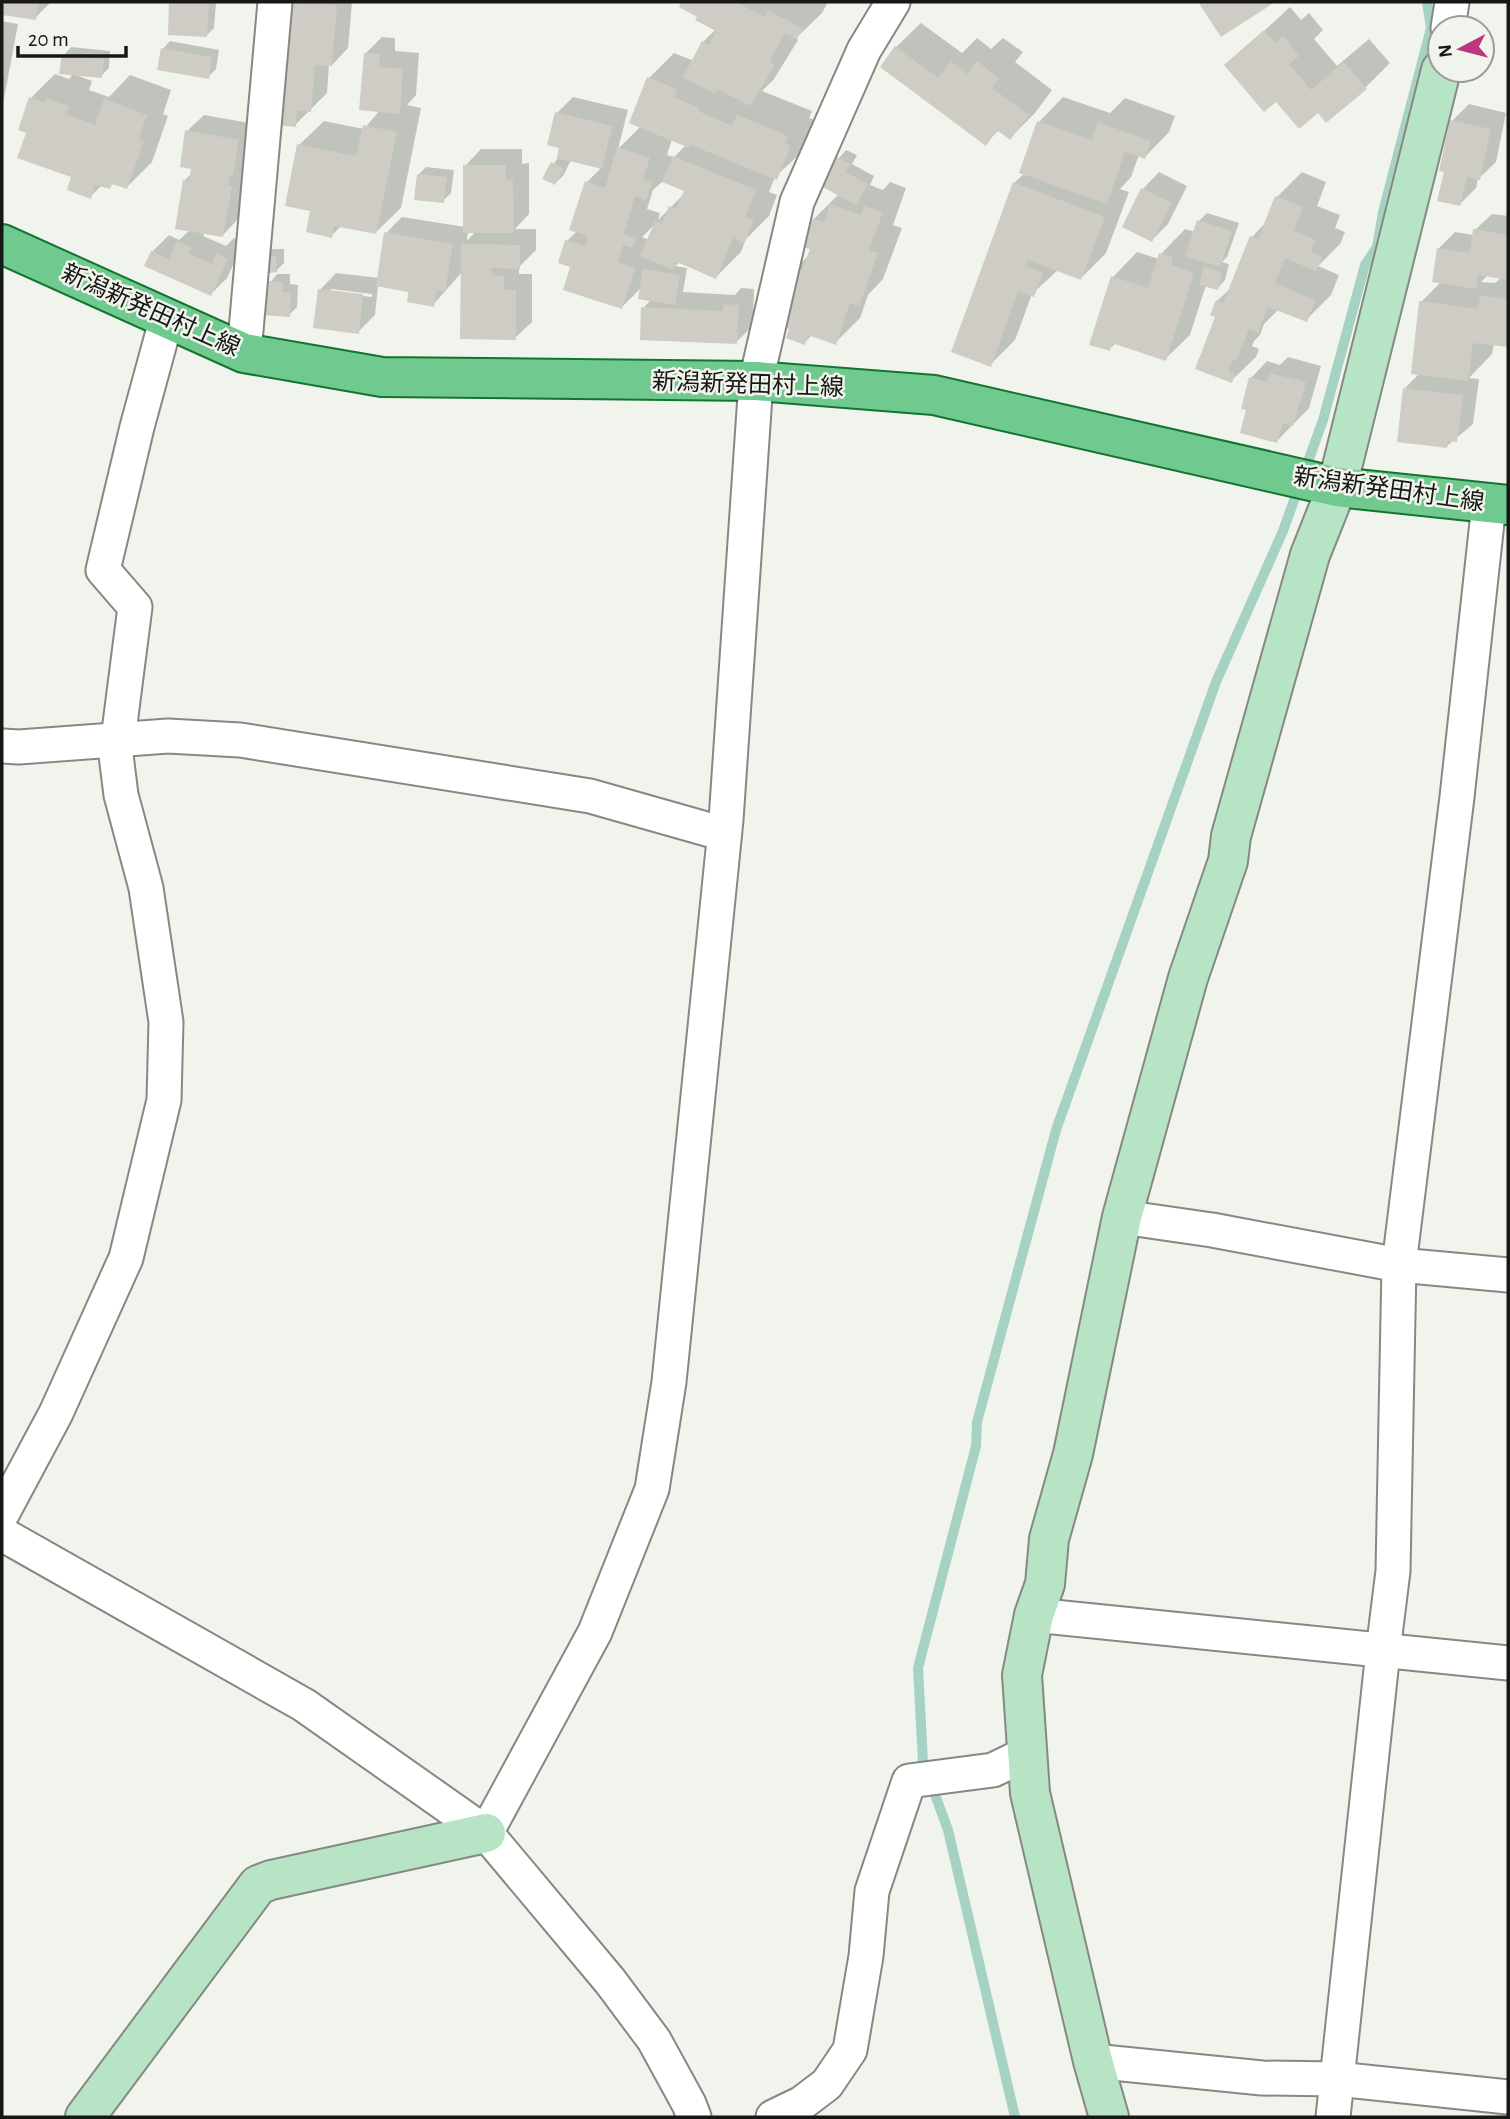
<svg xmlns="http://www.w3.org/2000/svg" width="1510" height="2119" font-family="'Alegreya Sans','Noto Sans JP',sans-serif">
<style>
.shadow{fill:#0003;fill-rule:evenodd}
.lines{fill:none;stroke-linecap:round;stroke-linejoin:round}
.stream{stroke:#a6d2c4;stroke-width:10}
.building{fill:#ceccc4}
.street-casing{stroke:#868981;stroke-width:37}
.secondary-casing{stroke:#868981;stroke-width:42}
.primary-casing{stroke:#137432;stroke-width:42}
.street{stroke:#fff;stroke-width:33}
.secondary{stroke:#b8e4c6;stroke-width:38}
.primary{stroke:#70c98e;stroke-width:38}
.labels{text-anchor:middle;stroke-width:5;stroke-linejoin:round;paint-order:stroke}
.street-label{font-size:24px;fill:#171815;stroke:#f1f4ec}
</style>
<rect width="100%" height="100%" fill="#f1f4ec"/>
<!-- shadow -->
<g class="shadow">
<polygon points="2,2 51,2 35,18 2,13"/>
<polygon points="171,2 216,2 214,28 207,35 170,33"/>
<polygon points="287,2 352,2 348,48 332,65 329,64 327,93 295,125"/>
<path d="M683,2H823L827,4L822,13L796,38L798,40L774,79L762,91L812,111L809,118L815,120L801,153L775,177L769,192L777,195L769,216L746,239L741,252L716,277L680,262L675,266L687,268L683,292L735,295L741,288L754,289L753,326L736,342L643,308L651,300L642,287L622,307L567,241L577,231L587,182L602,167L571,160L563,176L555,183L544,178L559,156L561,147L557,113L573,97L628,110L618,149L641,126L649,78L674,53L694,61L703,42L716,29L700,16L681,6ZM672,139L686,145L674,157L667,155ZM663,181L687,191L658,220L660,213L647,209L653,190ZM655,224L649,240L642,237Z"/>
<polygon points="1290,7 1301,20 1309,13 1323,30 1314,39 1337,66 1369,39 1390,63 1366,87 1318,111 1276,99 1227,65"/>
<polygon points="2,21 18,24 2,109"/>
<polygon points="921,23 962,53 977,38 991,49 1003,38 1023,52 1015,62 1052,90 1035,113 1010,138 999,130 986,143 896,47"/>
<polygon points="382,37 395,38 395,51 419,53 416,95 407,105 421,108 401,208 376,232 342,225 331,236 312,210 299,145 324,121 364,129 380,110 366,53"/>
<polygon points="170,41 219,50 216,69 208,77 163,49"/>
<polygon points="71,47 110,51 109,68 101,76 64,55"/>
<polygon points="55,74 69,79 73,74 92,81 89,90 109,97 130,75 171,90 163,114 168,116 152,162 127,187 114,183 109,187 102,185 90,197 73,176 28,132 31,98"/>
<polygon points="1063,97 1110,113 1125,98 1175,116 1169,132 1145,157 1139,155 1131,177 1120,189 1129,192 1106,253 1081,278 1058,270 1032,294 1015,340 990,365 1014,183 1025,173 1039,122"/>
<polygon points="1469,104 1506,113 1496,162 1478,179 1476,188 1460,204 1446,171 1452,121"/>
<polygon points="204,115 255,124 245,161 243,169 247,170 239,218 223,235 205,232 203,236 226,246 234,238 244,242 227,278 211,294 152,252 169,235 179,240 190,230 185,180 193,172 187,131"/>
<path d="M481,149H522V164L529,163V214L515,229H536V250L519,267V274H532V322L515,338L462,272L433,305L410,290L378,285L375,315L358,332L320,290L336,273L379,278L386,233L402,217L465,227V166ZM468,231H476L467,241ZM331,289L372,294V297L331,292Z"/>
<polygon points="846,150 857,155 852,164 874,176 870,185 883,190 890,182 906,188 893,225 902,228 883,279 868,295 860,318 835,343 812,335 804,343 791,328 796,268 810,254 814,219 839,194 823,186 839,158"/>
<polygon points="426,167 454,170 451,193 443,201 418,175"/>
<polygon points="1159,172 1187,186 1168,224 1152,240 1124,226 1143,189"/>
<polygon points="1302,172 1326,182 1317,206 1340,215 1335,228 1345,232 1340,244 1318,266 1339,275 1331,295 1306,320 1279,309 1264,324 1260,335 1254,341 1252,346 1259,349 1256,357 1231,381 1197,368 1218,316 1217,301 1232,287 1252,237 1268,220 1277,197"/>
<polygon points="1207,213 1239,223 1227,257 1222,262 1229,264 1225,280 1218,288 1206,285 1190,335 1165,359 1116,343 1109,349 1113,277 1137,252 1159,259 1161,254 1185,229 1195,232 1199,221"/>
<path d="M1492,214L1508,216V345L1494,343L1492,354L1469,378L1479,379L1473,424L1447,446L1405,388L1420,373L1421,302L1441,282L1439,248L1455,232L1474,235L1475,230ZM1488,275L1502,277L1495,283L1481,282Z"/>
<polygon points="272,249 284,249 284,263 276,271 264,257"/>
<polygon points="277,274 290,274 290,284 298,285 297,307 289,315 264,291"/>
<polygon points="1288,357 1321,366 1309,408 1277,441 1248,409 1251,378 1267,361 1280,365"/>
</g>
<g class="lines">
<!-- stream -->
<polyline class="stream" points="1015,2117 948,1830 923,1762 918,1668 976,1446 977,1422 1056,1130 1216,682 1283,531 1323,420 1365,265 1377,247 1383,212 1431,28 1427,2"/>
</g>
<!-- building -->
<g class="building">
<polygon points="2,2 38,2 36,20 2,15"/>
<polygon points="169,2 209,2 207,37 168,35"/>
<polygon points="285,2 337,5 332,66 315,65 311,112 297,110 296,127 274,125"/>
<polygon points="681,2 736,2 765,17 768,10 803,29 797,39 785,33 769,62 775,65 750,106 718,89 715,94 683,77 702,41 709,45 716,31 695,20 697,17 679,7"/>
<polygon points="1198,2 1275,2 1221,37"/>
<polygon points="1264,30 1275,43 1283,36 1299,56 1289,64 1311,90 1344,62 1367,89 1326,123 1318,113 1299,129 1276,102 1264,112 1224,65"/>
<polygon points="895,46 938,78 951,61 967,74 977,61 999,78 992,88 1029,115 1010,140 997,130 986,146 880,67"/>
<polygon points="161,48 212,57 209,79 157,70"/>
<polygon points="364,53 380,54 379,67 403,69 400,114 359,110"/>
<polygon points="62,54 104,59 102,78 59,74"/>
<polygon points="647,77 677,89 674,97 699,108 698,111 732,126 737,115 788,136 785,143 791,145 777,180 691,145 689,148 629,123"/>
<polygon points="29,97 45,103 47,99 69,106 66,114 95,125 104,99 147,115 139,138 144,141 127,189 112,184 110,189 95,185 91,199 67,190 71,177 17,158 26,133 18,130"/>
<polygon points="555,112 612,126 602,169 557,158 559,148 547,145"/>
<polygon points="1450,120 1491,129 1480,180 1467,177 1460,206 1437,201 1444,172 1439,171"/>
<polygon points="1037,121 1092,140 1098,122 1151,141 1145,159 1125,152 1107,204 1019,173"/>
<polygon points="363,125 397,132 376,234 334,226 332,238 306,232 310,211 285,206 297,144 356,156"/>
<polygon points="185,130 239,140 233,175 230,175 228,185 232,186 223,237 175,229 183,180 189,181 191,169 180,167"/>
<polygon points="617,147 650,158 643,180 652,182 646,200 635,196 624,234 636,238 633,248 623,245 618,262 635,268 622,309 563,290 570,267 558,263 565,240 585,246 588,236 569,230 585,181 605,188"/>
<polygon points="673,156 756,190 745,217 754,220 744,243 733,238 716,279 677,262 674,270 640,256 655,221 662,224 669,206 676,209 684,191 662,182"/>
<polygon points="837,157 850,164 845,172 868,184 856,205 821,186"/>
<polygon points="551,162 564,169 555,185 542,179"/>
<polygon points="463,165 506,165 506,180 513,179 514,233 463,233"/>
<polygon points="417,174 447,177 444,203 414,200"/>
<polygon points="1013,182 1105,217 1081,280 1028,260 1025,266 1043,273 1034,297 1018,291 991,367 951,352"/>
<polygon points="1141,188 1172,203 1152,242 1122,227"/>
<polygon points="1275,196 1303,207 1294,231 1316,240 1311,252 1322,257 1316,271 1285,258 1275,283 1315,300 1307,322 1268,307 1258,333 1249,329 1236,361 1233,360 1228,371 1235,374 1232,383 1195,369 1215,317 1210,315 1216,300 1223,303 1250,236 1258,239"/>
<polygon points="830,204 861,215 864,206 883,212 869,250 878,253 859,306 850,303 836,345 808,335 805,345 786,338 789,329 774,324 795,267 802,270 810,249 802,247 813,218 824,222"/>
<polygon points="1197,220 1232,231 1220,267 1185,256"/>
<polygon points="1473,229 1508,235 1508,280 1478,275 1476,289 1432,282 1437,248 1470,253"/>
<polygon points="384,232 453,244 445,291 437,290 434,307 407,302 408,292 376,286"/>
<polygon points="177,241 191,247 188,253 212,264 216,253 228,259 211,296 144,266 151,251 169,259"/>
<polygon points="461,244 520,245 520,269 491,268 492,275 504,276 504,290 516,290 516,340 460,339"/>
<polygon points="1159,253 1173,257 1171,265 1194,273 1166,361 1112,343 1110,351 1089,345 1111,276 1148,288"/>
<polygon points="262,256 276,256 277,272 263,274"/>
<polygon points="1204,267 1222,272 1218,290 1199,285"/>
<polygon points="643,269 680,275 675,305 638,299"/>
<polygon points="267,281 283,282 283,292 291,292 290,317 261,315 262,290 267,291"/>
<polygon points="318,289 363,294 359,334 313,328"/>
<polygon points="1480,296 1508,299 1508,347 1473,343 1468,381 1411,374 1419,301 1478,309"/>
<polygon points="723,304 739,305 737,344 640,340 641,307 723,311"/>
<polygon points="1270,373 1306,382 1293,426 1283,423 1277,443 1240,433 1246,410 1241,409 1249,377 1267,382"/>
<polygon points="1403,388 1463,395 1457,442 1448,441 1447,448 1397,442"/>
</g>
<g class="lines">
<!-- street casing -->
<g class="street-casing">
<g id="street">
<polyline points="1448,28 1452,2"/>
<polyline points="244,353 275,2"/>
<polyline points="2,746 19,747 168,736 240,740 590,796 724,834"/>
<polyline points="1122,1217 1212,1230 1399,1265 1508,1275"/>
<polyline points="2,1514 56,1413 126,1258 164,1100 166,1022 146,888 121,795 116,755 135,607 103,570 137,427 167,317"/>
<polyline points="2,1534 304,1705 486,1833 610,1981 654,2040 689,2104 694,2117"/>
<polyline points="1034,1615 1508,1663"/>
<polyline points="486,1833 595,1632 652,1489 669,1382 726,820 756,381 797,202 864,50 893,2"/>
<polyline points="1093,2061 1262,2078 1337,2079 1508,2097"/>
<polyline points="773,2117 802,2103 827,2084 850,2050 866,1956 872,1891 909,1781 993,1770 1028,1753"/>
<polyline points="1333,2117 1383,1651 1393,1571 1399,1265 1457,797 1489,504"/>
</g>
</g>
<!-- secondary casing -->
<g class="secondary-casing">
<g id="secondary">
<polyline points="85,2117 258,1885 271,1880 486,1833"/>
<polyline points="1109,2117 1093,2061 1030,1793 1022,1675 1034,1615 1045,1584 1049,1539 1073,1454 1122,1217 1188,978 1228,861 1231,836 1310,555 1337,487 1441,70"/>
</g>
</g>
<!-- primary casing -->
<g class="primary-casing">
<polyline id="primary" points="2,244 244,353 382,377 756,381 934,395 1337,487 1508,505"/>
</g>
<!-- street -->
<use href="#street" class="street"/>
<!-- secondary -->
<use href="#secondary" class="secondary"/>
<!-- primary -->
<use href="#primary" class="primary"/>
</g>
<g class="labels">
<!-- street labels -->
<g class="street-label">
<text transform="translate(151 310) rotate(24)" y="8">新潟新発田村上線</text>
<text transform="translate(748 384) rotate(2)" y="8">新潟新発田村上線</text>
<text transform="translate(1389 489) rotate(8)" y="8">新潟新発田村上線</text>
</g>
</g>
<!-- border -->
<rect width="1510" height="2119" fill="none" stroke="#171815" stroke-width="7"/>
<!-- north arrow -->
<g transform="translate(1461 49) rotate(263)"><circle r="33" fill="#f1f4ec" stroke="#9a9c96" stroke-width="2"/>
<path d="M0-5L12 26L0 18L-12 26Z" fill="#bc377c"/>
<text y="-10" font-size="19" font-weight="bold" text-anchor="middle" fill="#171815">N</text>
</g>
<!-- scale -->
<path d="M18 46v10h108v-10" fill="none" stroke="#171815" stroke-width="3.5"/>
<text x="28" y="46" font-size="21" fill="#171815" stroke="#f1f4ec" stroke-width="5" paint-order="stroke">20 m</text>
</svg>
